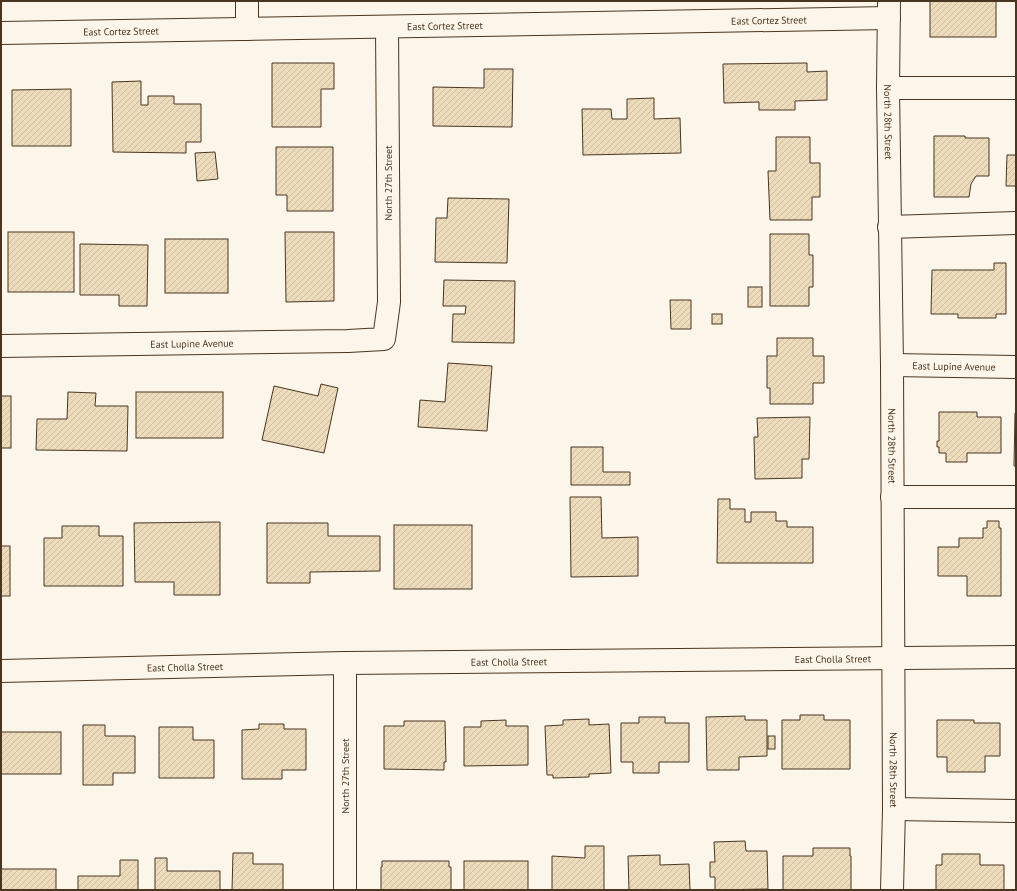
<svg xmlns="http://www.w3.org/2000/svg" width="1017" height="891" font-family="'PT Sans',sans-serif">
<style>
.building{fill:url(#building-hatch);stroke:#4a3520}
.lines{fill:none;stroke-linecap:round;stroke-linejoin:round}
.minor-casing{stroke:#4a3520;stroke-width:24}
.minor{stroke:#fbf6e9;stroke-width:22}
.labels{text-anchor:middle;stroke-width:3;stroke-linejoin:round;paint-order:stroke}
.street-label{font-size:10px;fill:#4a3520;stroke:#fbf6e9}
</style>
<defs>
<pattern id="building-hatch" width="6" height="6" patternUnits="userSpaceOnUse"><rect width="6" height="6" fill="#ecdcbc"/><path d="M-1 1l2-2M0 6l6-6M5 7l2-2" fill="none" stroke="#ccbda1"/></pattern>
</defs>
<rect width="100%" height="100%" fill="#fbf6e9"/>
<!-- building -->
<g class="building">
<rect x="930" y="1" width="66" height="36"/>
<polygon points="272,63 334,63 334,89 321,89 321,127 272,127"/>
<polygon points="807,63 807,72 827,71 827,100 795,101 795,110 759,110 759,102 724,103 723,64"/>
<polygon points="484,69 513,69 512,127 433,126 433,87 484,88"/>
<polygon points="141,81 141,105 148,105 148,96 174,96 174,104 201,104 201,142 186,142 186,153 113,152 112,82"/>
<polygon points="71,89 71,146 12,146 12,90"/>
<polygon points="654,98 654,119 680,118 681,153 583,155 582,109 611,109 612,119 627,119 627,99"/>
<polygon points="934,136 965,136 965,138 989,138 989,176 976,176 971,184 969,197 934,197"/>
<polygon points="776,137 810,137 810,163 820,163 820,197 812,197 812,220 770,220 768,171 776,171"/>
<polygon points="276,147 333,147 333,211 287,211 287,195 276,195"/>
<polygon points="215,152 218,179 197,181 195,153"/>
<polygon points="1007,155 1016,155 1016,186 1006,186"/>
<polygon points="448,198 509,199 507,263 435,262 436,218 447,218"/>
<rect x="8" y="232" width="66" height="60"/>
<polygon points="285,232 334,232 334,301 286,302"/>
<polygon points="770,234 809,234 809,255 813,255 813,287 809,287 809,306 770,306"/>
<rect x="165" y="239" width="63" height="54"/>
<polygon points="80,244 148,245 147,306 119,306 119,295 80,295"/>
<polygon points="994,263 1006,263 1006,314 996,314 996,318 958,318 958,314 931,314 932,270 994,270"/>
<polygon points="444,280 515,281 514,343 452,342 453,314 465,314 466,306 443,306"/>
<rect x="748" y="287" width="14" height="20"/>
<polygon points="670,300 691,300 691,329 671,329"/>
<rect x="712" y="314" width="10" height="10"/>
<polygon points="777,338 813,338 813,356 824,356 824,383 813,383 813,404 770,404 770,388 767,388 767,356 777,356"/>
<polygon points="448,363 492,366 487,431 418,427 420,400 445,402"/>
<polygon points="321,384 338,388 324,453 262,440 274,386 318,396"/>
<polygon points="68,392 96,393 95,406 128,406 127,451 36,450 37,419 67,419"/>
<rect x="136" y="392" width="87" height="46"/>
<rect x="1" y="396" width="10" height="52"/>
<polygon points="939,412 977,412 977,417 1001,417 1001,453 967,453 967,462 946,462 946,453 939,453 939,447 937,447 937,441 939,441"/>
<polygon points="1015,413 1016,414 1016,466 1014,466"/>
<polygon points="810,417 809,459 802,459 802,478 755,479 754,437 758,437 757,418"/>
<polygon points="571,447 603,447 603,472 630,472 630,485 571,485"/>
<polygon points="570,497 601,497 602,538 638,537 638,576 571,577"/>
<polygon points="718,499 730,499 730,509 745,509 745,522 751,522 751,512 776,512 776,521 787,521 787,527 813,527 813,563 717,563"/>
<polygon points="987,521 999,521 999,528 1001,528 1001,596 967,596 967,576 938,576 938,547 959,547 959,538 983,538 983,528 987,528"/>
<polygon points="220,522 220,595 174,595 174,582 135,582 134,523"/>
<polygon points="267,523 328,523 328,536 380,536 380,571 310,572 310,583 267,583"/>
<rect x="394" y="525" width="78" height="64"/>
<polygon points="62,526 99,526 99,536 123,536 123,586 44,586 44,538 62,538"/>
<rect x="1" y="546" width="9" height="50"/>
<polygon points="800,715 824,715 824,720 850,720 850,769 782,769 782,720 800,720"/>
<polygon points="745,716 745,720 767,720 767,756 739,757 739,770 707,770 706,717"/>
<polygon points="639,717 665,717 665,723 689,723 689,762 659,762 659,773 633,773 633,762 621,762 621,723 639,723"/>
<polygon points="589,719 589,725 609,724 611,773 589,774 589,777 553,778 553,775 547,775 545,726 563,725 563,720"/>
<polygon points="506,720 506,726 528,726 528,765 464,766 464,727 481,727 481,721"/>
<polygon points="937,720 974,720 974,723 1000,723 1000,756 985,756 985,772 947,772 947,757 937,757"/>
<polygon points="404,721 445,721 446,762 444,762 444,770 384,769 384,726 404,726"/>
<polygon points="259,724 284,724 284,729 306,729 306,770 282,770 282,779 242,779 242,730 259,729"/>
<polygon points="83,725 105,725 105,736 135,736 135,773 113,773 113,785 83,785"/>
<polygon points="159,727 193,727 193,740 214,740 214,778 159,778"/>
<rect x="1" y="732" width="60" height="42"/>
<rect x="768" y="736" width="7" height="13"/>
<polygon points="745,841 746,851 767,851 768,889 715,890 715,877 710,877 710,862 715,862 714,842"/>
<polygon points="585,846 604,846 604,890 552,890 552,856 585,858"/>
<polygon points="813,848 850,848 850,856 851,856 851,890 783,890 783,856 813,856"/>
<polygon points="233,853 253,853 253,864 283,864 283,890 232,890"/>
<polygon points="942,854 980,854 980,865 1004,865 1004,890 936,890 936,865 942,865"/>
<polygon points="660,855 660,865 689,864 690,890 629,890 628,856"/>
<polygon points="155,858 167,858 167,871 220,871 220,890 155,890"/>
<polygon points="120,860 138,860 138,890 78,890 78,876 120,876"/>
<polygon points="382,861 449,861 449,867 451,867 451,890 381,890 381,867 382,867"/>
<rect x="464" y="861" width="64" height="29"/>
<rect x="1" y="869" width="55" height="21"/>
</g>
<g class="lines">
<!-- minor casing -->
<g class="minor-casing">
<g id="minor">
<polyline points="247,1 247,29"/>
<path id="s1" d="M889,1L888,88L892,365L894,809L892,890"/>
<path id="s2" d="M1,33L889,18"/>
<polyline points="888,88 1016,88"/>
<polyline points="889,227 1016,223"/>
<path id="s3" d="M1,346L348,341L384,339L389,302L387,27"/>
<path id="s4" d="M892,365L1016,367"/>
<polyline points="892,497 1016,497"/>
<polyline points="345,663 345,890"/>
<path id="s5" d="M1,671L345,663L1016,657"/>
<polyline points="894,809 1016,811"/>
</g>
</g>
<!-- minor -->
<use href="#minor" class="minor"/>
</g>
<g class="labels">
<!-- street labels -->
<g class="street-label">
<text dy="4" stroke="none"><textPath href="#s2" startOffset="768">East Cortez Street</textPath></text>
<text dy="4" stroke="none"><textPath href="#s2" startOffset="444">East Cortez Street</textPath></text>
<text dy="4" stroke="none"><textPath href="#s2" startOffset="120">East Cortez Street</textPath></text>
<text dy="4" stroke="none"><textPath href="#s1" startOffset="121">North 28th Street</textPath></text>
<text transform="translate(388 183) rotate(-90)" y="4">North 27th Street</text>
<text dy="4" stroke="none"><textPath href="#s3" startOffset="191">East Lupine Avenue</textPath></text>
<text dy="4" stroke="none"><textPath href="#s4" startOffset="62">East Lupine Avenue</textPath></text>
<text dy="4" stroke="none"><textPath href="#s1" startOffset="445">North 28th Street</textPath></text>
<text dy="4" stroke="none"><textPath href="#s5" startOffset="832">East Cholla Street</textPath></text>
<text dy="4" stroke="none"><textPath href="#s5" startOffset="508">East Cholla Street</textPath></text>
<text dy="4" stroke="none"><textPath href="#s5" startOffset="184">East Cholla Street</textPath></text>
<text dy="4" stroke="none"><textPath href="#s1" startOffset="769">North 28th Street</textPath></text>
<text transform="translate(345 776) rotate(-90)" y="4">North 27th Street</text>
</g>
</g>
<!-- border -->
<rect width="1017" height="891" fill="none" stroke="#4a3520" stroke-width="4"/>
</svg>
